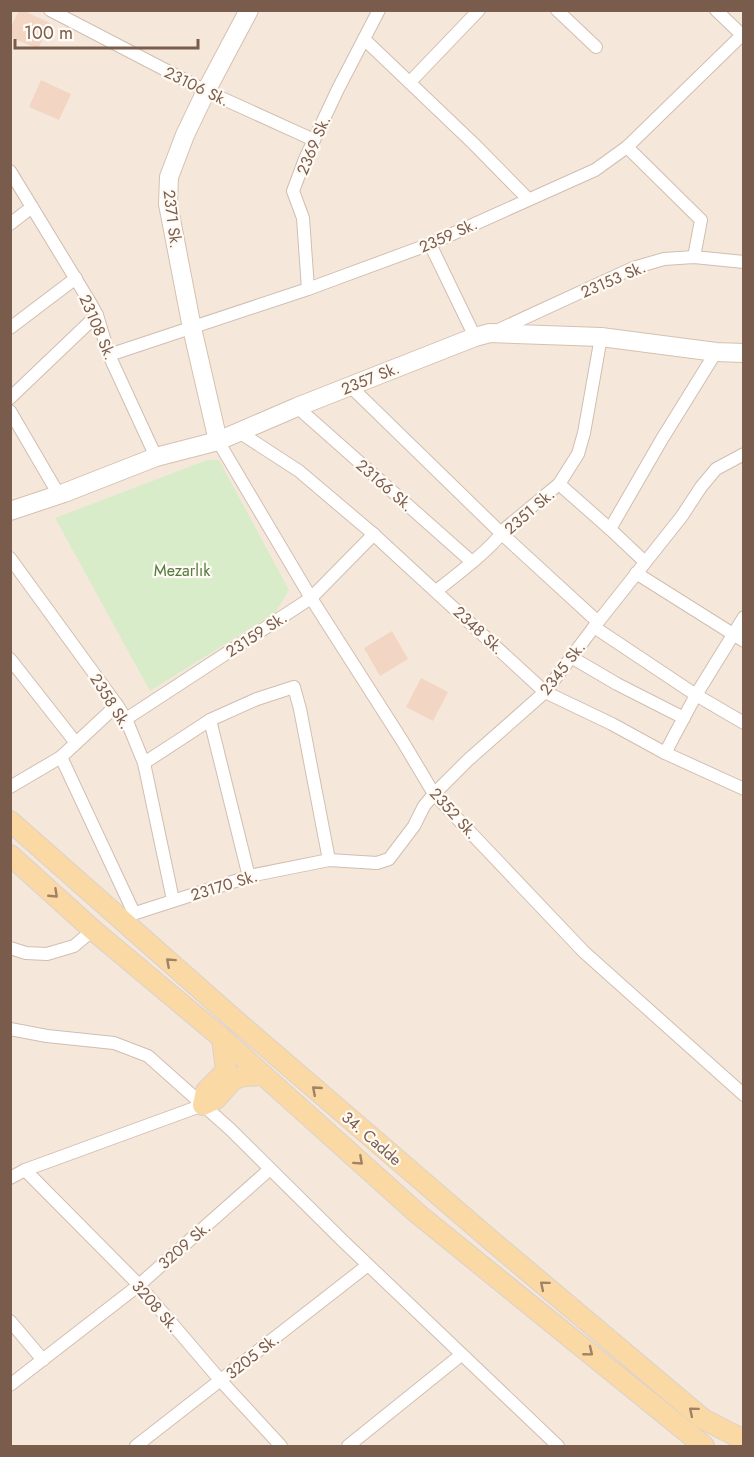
<svg xmlns="http://www.w3.org/2000/svg" width="754" height="1457" font-family="Jost,sans-serif">
<style>
.residential{fill:#f5e8da}
.green{fill:#d8ecc9}
.building{fill:#f3d5c3}
.lines{fill:none;stroke-linecap:round;stroke-linejoin:round}
.street-casing{stroke:#d1beb0;stroke-width:14}
.secondary-casing{stroke:#d6c0b0;stroke-width:20}
.primary-casing{stroke:#dad1cd;stroke-width:22}
.street{stroke:#fff;stroke-width:12}
.secondary{stroke:#fff;stroke-width:18}
.primary{stroke:#fbd9a5;stroke-width:20}
.oneway{stroke:#a18267}
.labels{text-anchor:middle;stroke-width:4.5;stroke-linejoin:round;paint-order:stroke}
.street-label{font-size:16px;fill:#7a5c4d;stroke:#fffaf3}
.park-label{font-size:16px;fill:#537a41;stroke:#fffaf3}
</style>
<rect width="100%" height="100%" fill="#fdf6ec"/>
<!-- residential -->
<rect class="residential" x="11" y="11" width="732" height="1435"/>
<!-- green -->
<polygon class="green" points="207,460 219,460 289,590 275,613 150,691 55,518"/>
<!-- building -->
<g class="building">
<polygon points="19,10 22,10 50,23 38,49 10,37 10,29"/>
<polygon points="41,80 71,94 59,120 29,107"/>
<polygon points="392,631 408,659 380,676 364,648"/>
<polygon points="421,678 448,692 433,721 406,707"/>
</g>
<g class="lines">
<!-- street casing -->
<g class="street-casing">
<g id="street">
<polyline points="50,10 206,91 314,140"/>
<polyline points="557,10 596,47"/>
<polyline points="716,10 744,37"/>
<polyline points="364,39 474,144 528,199"/>
<polyline points="410,82 479,10"/>
<polyline points="627,147 701,220 694,257"/>
<polyline points="10,171 91,304 97,315 109,355 156,457"/>
<polyline points="10,224 32,207"/>
<polyline points="430,244 475,337"/>
<polyline points="308,289 303,218 293,191 305,159 338,89 379,10"/>
<polyline points="10,328 76,278"/>
<polyline points="494,332 633,268 664,259 694,257 744,262"/>
<polyline points="109,355 308,289 430,244 595,170 627,147 742,35"/>
<polyline points="350,386 502,534 598,622"/>
<polyline points="10,398 97,315"/>
<polyline points="297,407 472,562"/>
<polyline points="10,411 59,495"/>
<polyline points="239,432 299,471 371,532 545,692 612,724 665,753 744,789"/>
<polyline points="218,441 311,598 403,742 434,794 584,952 744,1095"/>
<polyline points="559,484 610,529 645,562"/>
<polyline points="610,529 662,439 716,352"/>
<polyline points="10,558 117,705 126,719 144,763 173,900"/>
<polyline points="636,573 744,641"/>
<path d="M436,591C458,574 490,550 506,528L559,484L578,454L584,433L601,337"/>
<polyline points="594,627 696,695 744,723"/>
<polyline points="571,657 617,684 684,718"/>
<polyline points="10,659 76,743"/>
<polyline points="126,719 311,598 374,534"/>
<polyline points="210,720 249,877"/>
<polyline points="665,753 696,695 744,617"/>
<polyline points="61,757 134,913"/>
<polyline points="144,763 210,720 257,699 294,687 300,709 329,860"/>
<polyline points="10,787 61,757 117,705"/>
<polyline points="120,918 254,875 329,860 377,863 389,859 414,826 424,806 434,794 468,760 545,692 594,627 682,516 701,487 716,469 744,454"/>
<polyline points="10,948 26,953 47,954 74,946 93,930"/>
<polyline points="10,1029 47,1036 114,1043 148,1056 230,1129 343,1241 558,1446"/>
<polyline points="25,1170 139,1285 221,1381 281,1446"/>
<polyline points="10,1178 25,1170 203,1105"/>
<polyline points="10,1321 43,1360"/>
<polyline points="10,1385 139,1285 270,1169"/>
<polyline points="136,1446 368,1265"/>
<polyline points="348,1446 461,1355"/>
</g>
</g>
<!-- secondary casing -->
<g class="secondary-casing">
<g id="secondary">
<polyline points="218,441 192,328 168,204 169,177 185,135 206,91 249,10"/>
<polyline points="10,511 64,493 156,457 218,441 297,407 475,337 490,333 601,337 716,352 744,353"/>
</g>
</g>
<!-- primary casing -->
<g class="primary-casing">
<g id="primary">
<polyline points="10,821 234,1019 493,1242 703,1419 744,1440"/>
<polyline points="10,855 93,930 222,1038 418,1214 704,1446"/>
<polyline points="222,1038 226,1071 206,1091 203,1105 216,1099 234,1079 245,1076 263,1075"/>
</g>
</g>
<!-- street -->
<use href="#street" class="street"/>
<!-- secondary -->
<use href="#secondary" class="secondary"/>
<!-- primary -->
<use href="#primary" class="primary"/>
</g>
<!-- one-way arrows -->
<defs><path id="oneway-chevron" d="M-2-3.5L2.5 0L-2 3.5" fill="none" stroke-width="1.6" stroke-linecap="round" stroke-linejoin="round" transform="scale(1.5)"/></defs>
<g class="oneway">
<use href="#oneway-chevron" transform="translate(54 894) rotate(43)"/>
<use href="#oneway-chevron" transform="translate(170 962) rotate(-138)"/>
<use href="#oneway-chevron" transform="translate(316 1090) rotate(-139)"/>
<use href="#oneway-chevron" transform="translate(359 1161) rotate(42)"/>
<use href="#oneway-chevron" transform="translate(544 1285) rotate(-140)"/>
<use href="#oneway-chevron" transform="translate(589 1352) rotate(39)"/>
<use href="#oneway-chevron" transform="translate(693 1411) rotate(-140)"/>
</g>
<g class="labels">
<!-- street labels -->
<g class="street-label">
<text transform="translate(197 86) rotate(26)" y="6">23106 Sk.</text>
<text transform="translate(313 145) rotate(-67)" y="6">2369 Sk.</text>
<text transform="translate(173 219) rotate(83)" y="6">2371 Sk.</text>
<text transform="translate(448 235) rotate(-24)" y="6">2359 Sk.</text>
<text transform="translate(613 279) rotate(-23)" y="6">23153 Sk.</text>
<text transform="translate(98 327) rotate(67)" y="6">23108 Sk.</text>
<text transform="translate(370 378) rotate(-22)" y="6">2357 Sk.</text>
<text transform="translate(385 485) rotate(41)" y="6">23166 Sk.</text>
<text transform="translate(529 511) rotate(-41)" y="6">2351 Sk.</text>
<text transform="translate(479 630) rotate(43)" y="6">2348 Sk.</text>
<text transform="translate(256 634) rotate(-33)" y="6">23159 Sk.</text>
<text transform="translate(562 668) rotate(-52)" y="6">2345 Sk.</text>
<text transform="translate(111 701) rotate(58)" y="6">2358 Sk.</text>
<text transform="translate(454 813) rotate(48)" y="6">2352 Sk.</text>
<text transform="translate(224 885) rotate(-17)" y="6">23170 Sk.</text>
<text transform="translate(372 1138) rotate(41)" y="6">34. Cadde</text>
<text transform="translate(184 1245) rotate(-41)" y="6">3209 Sk.</text>
<text transform="translate(156 1306) rotate(49)" y="6">3208 Sk.</text>
<text transform="translate(252 1356) rotate(-38)" y="6">3205 Sk.</text>
</g>
<!-- park labels -->
<g class="park-label">
<text x="182" y="576">Mezarlık</text>
</g>
</g>
<!-- border -->
<rect width="754" height="1457" fill="none" stroke="#7a5c4d" stroke-width="24"/>
<!-- scale -->
<path d="M15 39v9h183v-9" fill="none" stroke="#7a5c4d" stroke-width="3"/>
<text x="24" y="39" font-size="18" fill="#7a5c4d" stroke="#fffaf3" stroke-width="4.5" paint-order="stroke">100 m</text>
</svg>
